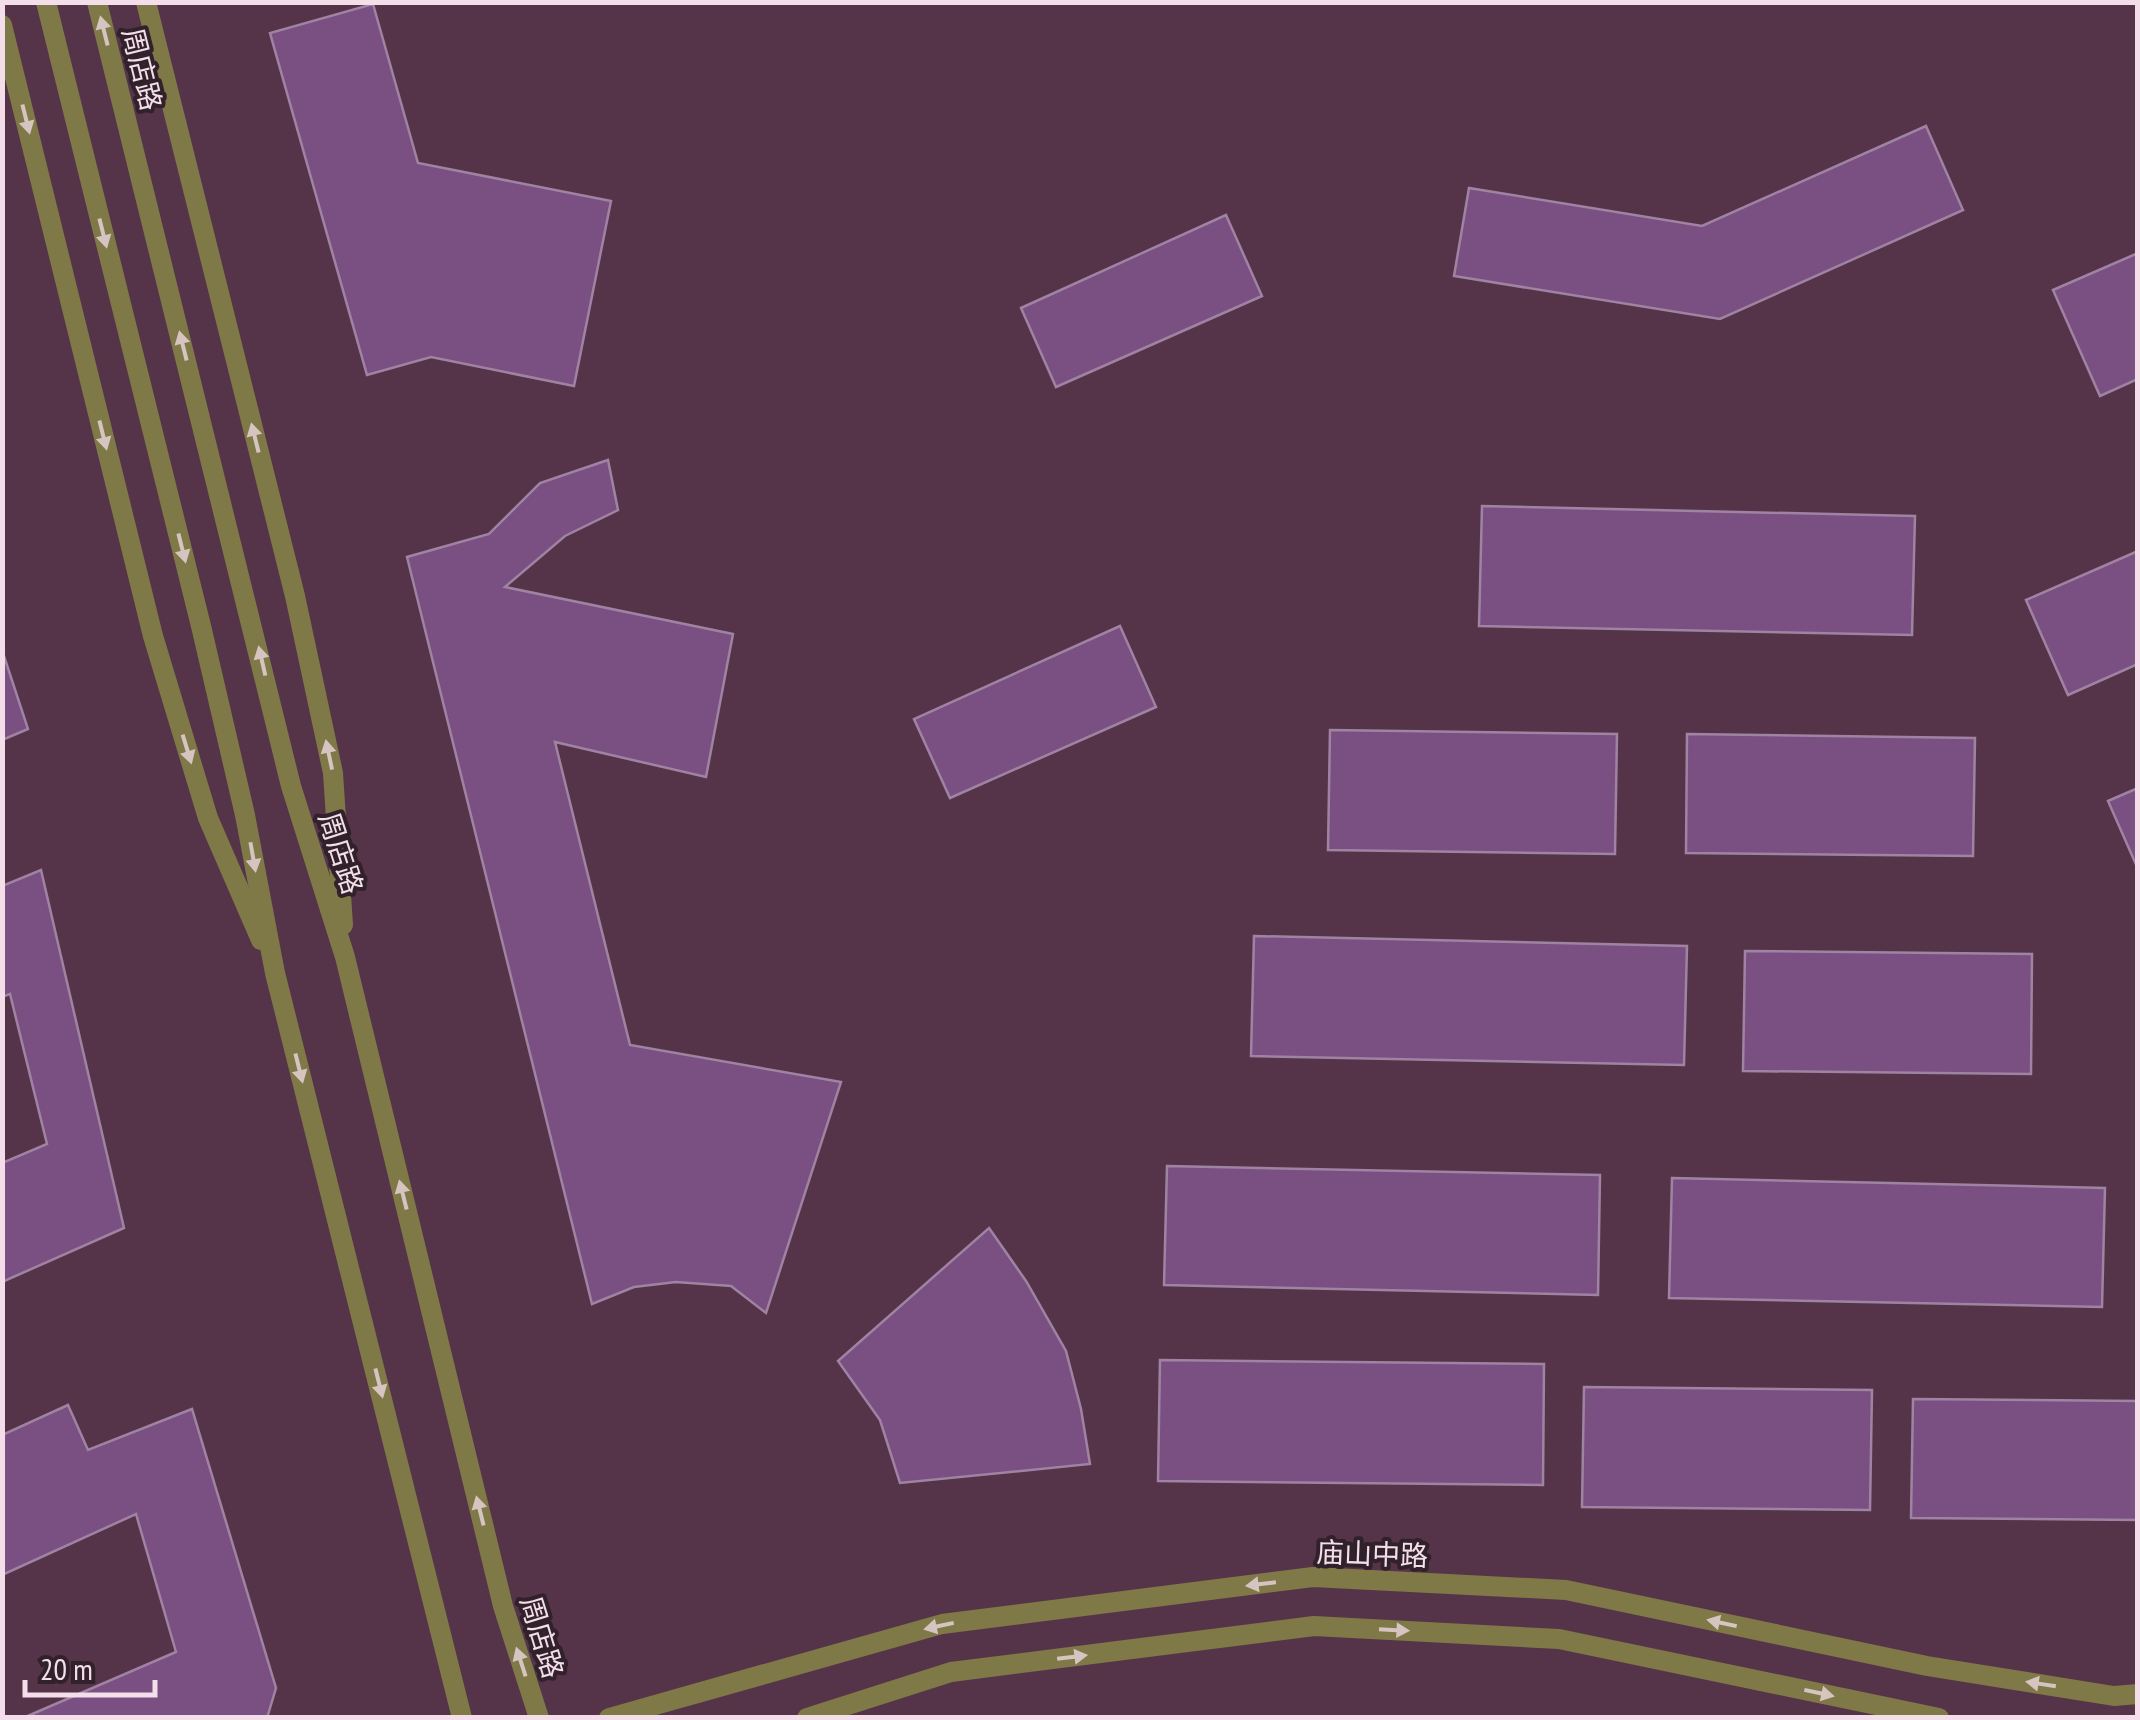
<svg xmlns="http://www.w3.org/2000/svg" width="2140" height="1720" font-family="'PT Sans Narrow','Noto Sans SC',sans-serif">
<style>
.building{fill:#7a4f81;stroke:#9f83a3;stroke-width:2.5}
.lines{fill:none;stroke-linecap:round;stroke-linejoin:round}
.tertiary{stroke:#7f7847;stroke-width:20}
.oneway{fill:#d6c4c1}
.labels{text-anchor:middle;stroke-width:8;stroke-linejoin:round;paint-order:stroke}
.street-label{font-size:28px;fill:#f3deea;stroke:#31212b}
</style>
<rect width="100%" height="100%" fill="#553449"/>
<!-- building -->
<g class="building">
<polygon points="373,4 418,163 611,201 574,386 431,357 367,375 270,33"/>
<polygon points="1926,126 1963,210 1720,319 1454,276 1469,188 1702,226"/>
<polygon points="1226,215 1262,296 1056,387 1021,308"/>
<polygon points="2138,253 2138,379 2100,396 2053,290"/>
<polygon points="608,460 618,510 565,536 505,587 733,634 706,777 555,742 630,1045 841,1082 766,1313 731,1286 676,1282 634,1287 592,1304 407,557 489,534 540,483"/>
<polygon points="1482,506 1915,516 1912,635 1479,626"/>
<polygon points="2138,551 2138,664 2068,695 2026,600"/>
<polygon points="1120,626 1156,707 950,798 914,719"/>
<polygon points="2,650 28,729 2,740"/>
<polygon points="1330,730 1617,734 1615,854 1328,850"/>
<polygon points="1687,734 1975,738 1973,856 1686,853"/>
<polygon points="2138,788 2138,869 2108,801"/>
<polygon points="41,870 124,1228 2,1282 2,1163 47,1144 10,994 2,997 2,886"/>
<polygon points="1254,936 1687,946 1684,1065 1251,1056"/>
<polygon points="1745,951 2032,954 2031,1074 1743,1071"/>
<polygon points="1167,1166 1600,1175 1598,1295 1164,1285"/>
<polygon points="1672,1178 2105,1188 2102,1307 1669,1298"/>
<polygon points="989,1228 1026,1281 1066,1351 1081,1409 1090,1464 900,1483 880,1420 838,1361"/>
<polygon points="1160,1360 1544,1364 1543,1485 1158,1481"/>
<polygon points="1584,1387 1872,1390 1870,1510 1582,1507"/>
<polygon points="1913,1399 2138,1401 2138,1520 1911,1518"/>
<polygon points="68,1405 88,1450 192,1409 276,1688 267,1718 23,1718 176,1652 136,1514 2,1575 2,1435"/>
</g>
<g class="lines">
<!-- tertiary -->
<g class="tertiary">
<polyline points="46,2 201,626 245,815 275,973 462,1718"/>
<polyline points="97,2 291,786 345,957 503,1606 539,1718"/>
<polyline points="146,2 295,596 333,773 343,925"/>
<polyline points="2,25 153,636 208,818 261,940"/>
<polyline points="609,1718 942,1624 1313,1577 1566,1590 1927,1666 2114,1696 2138,1694"/>
<polyline points="807,1718 951,1672 1314,1626 1559,1639 1939,1718"/>
</g>
</g>
<!-- one-way arrows -->
<defs><path id="oneway-solid" d="M-6-.8H1V-3.2L6.5 0L1 3.2V.8H-6Z" transform="scale(2.5)"/></defs>
<g class="oneway">
<use href="#oneway-solid" transform="translate(104 31) rotate(-104)"/>
<use href="#oneway-solid" transform="translate(26 119) rotate(76)"/>
<use href="#oneway-solid" transform="translate(103 233) rotate(76)"/>
<use href="#oneway-solid" transform="translate(183 346) rotate(-104)"/>
<use href="#oneway-solid" transform="translate(103 435) rotate(76)"/>
<use href="#oneway-solid" transform="translate(255 438) rotate(-104)"/>
<use href="#oneway-solid" transform="translate(182 548) rotate(76)"/>
<use href="#oneway-solid" transform="translate(262 661) rotate(-103)"/>
<use href="#oneway-solid" transform="translate(187 749) rotate(73)"/>
<use href="#oneway-solid" transform="translate(329 755) rotate(-102)"/>
<use href="#oneway-solid" transform="translate(253 857) rotate(80)"/>
<use href="#oneway-solid" transform="translate(299 1068) rotate(76)"/>
<use href="#oneway-solid" transform="translate(403 1195) rotate(-104)"/>
<use href="#oneway-solid" transform="translate(379 1383) rotate(76)"/>
<use href="#oneway-solid" transform="translate(480 1511) rotate(-104)"/>
<use href="#oneway-solid" transform="translate(1261 1584) rotate(173)"/>
<use href="#oneway-solid" transform="translate(1722 1623) rotate(-168)"/>
<use href="#oneway-solid" transform="translate(939 1626) rotate(168)"/>
<use href="#oneway-solid" transform="translate(1394 1630) rotate(3)"/>
<use href="#oneway-solid" transform="translate(1072 1657) rotate(-7)"/>
<use href="#oneway-solid" transform="translate(521 1662) rotate(-108)"/>
<use href="#oneway-solid" transform="translate(2041 1684) rotate(-171)"/>
<use href="#oneway-solid" transform="translate(1819 1693) rotate(12)"/>
</g>
<g class="labels">
<!-- street labels -->
<g class="street-label">
<text transform="translate(142 69) rotate(76)" y="10">周店路</text>
<text transform="translate(341 853) rotate(72)" y="10">周店路</text>
<text transform="translate(1372 1554) rotate(2)" y="10">庙山中路</text>
<text transform="translate(542 1637) rotate(73)" y="10">周店路</text>
</g>
</g>
<!-- border -->
<rect width="2140" height="1720" fill="none" stroke="#f3deea" stroke-width="10"/>
<!-- scale -->
<path d="M25 1680v15h130v-15" fill="none" stroke="#f3deea" stroke-width="5"/>
<text x="40" y="1680" font-size="30" fill="#f3deea" stroke="#31212b" stroke-width="8" paint-order="stroke">20 m</text>
</svg>
